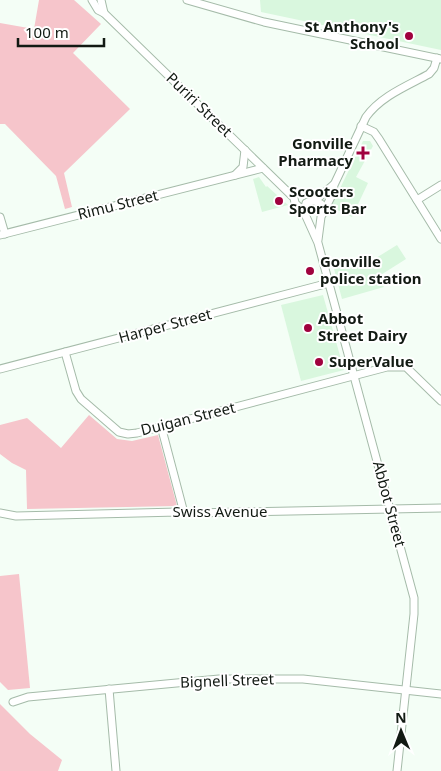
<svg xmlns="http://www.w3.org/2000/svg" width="441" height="771" font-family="'Noto Sans',sans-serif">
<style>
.built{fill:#d9f7de}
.green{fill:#f6c5cb}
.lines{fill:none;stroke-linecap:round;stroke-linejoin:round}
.minor-casing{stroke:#a5bba9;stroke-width:9}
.minor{stroke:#fff;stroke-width:7}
.poi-dot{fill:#a0023e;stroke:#fff;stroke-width:2}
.labels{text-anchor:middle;stroke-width:4;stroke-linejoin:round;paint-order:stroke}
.poi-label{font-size:15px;font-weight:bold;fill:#121a13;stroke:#fff;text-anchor:start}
.street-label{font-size:15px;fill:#121a13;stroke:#fff}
</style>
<rect width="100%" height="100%" fill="#f4fef6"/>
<!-- built -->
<g class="built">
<polygon points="260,0 441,0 441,50 261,12"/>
<polygon points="363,141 370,141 373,146 356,177 368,183 352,217 331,207"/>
<polygon points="259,177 266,187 267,186 288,205 262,212 253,179"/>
<polygon points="397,245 406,259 376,278 384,287 342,299 333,265 356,259 363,266"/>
<polygon points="323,295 344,370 301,381 281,305"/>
</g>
<!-- green -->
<g class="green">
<polygon points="39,0 74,0 101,24 73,53 130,109 64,173 72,207 65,209 56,176 5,124 0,124 0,23 34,29"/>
<polygon points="89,415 117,439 132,441 158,435 177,506 27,509 26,470 12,463 0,454 0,425 27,418 61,448"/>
<polygon points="19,574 30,688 8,690 0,682 0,576"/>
<polygon points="0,704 30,734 62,760 58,771 0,771"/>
</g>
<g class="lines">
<!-- minor casing -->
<g class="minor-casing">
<g id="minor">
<polyline points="92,0 98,10 104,13 294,198 295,203 304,212"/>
<polyline points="101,0 104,13"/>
<polyline points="187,0 264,22 441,59"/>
<polyline points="361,126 374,132 379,139 441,239"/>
<polyline points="235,175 243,167 245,150"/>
<polyline points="316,200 333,185"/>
<polyline points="417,200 441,185"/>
<polyline points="323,210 321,204 313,200 306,203 304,212 318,243 414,598 414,614 397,771"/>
<polyline points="0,217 5,234"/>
<polyline points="0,235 263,168"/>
<path d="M318,240L321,217L332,195L334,185L366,117C381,96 407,86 429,74L434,68L437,58"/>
<polyline points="65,352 76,391 81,399 119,432 128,434 137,433 387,367 406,367 441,401"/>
<polyline points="0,369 329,283"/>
<polyline points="161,426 184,513"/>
<polyline points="0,513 16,516 178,512 190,513 441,508"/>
<polyline points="109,689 116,771"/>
<polyline points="13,702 28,697 219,679 303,679 441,694"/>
</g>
</g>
<!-- minor -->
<use href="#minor" class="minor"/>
</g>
<!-- markers -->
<g class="poi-dot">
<circle cx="409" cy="36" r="5"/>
<path d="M360.5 145.5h5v5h5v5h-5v5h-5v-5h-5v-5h5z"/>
<circle cx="279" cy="201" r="5"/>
<circle cx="310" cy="271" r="5"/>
<circle cx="308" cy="328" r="5"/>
<circle cx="319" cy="362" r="5"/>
</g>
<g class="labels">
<!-- poi labels -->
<g class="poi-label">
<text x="399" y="32" text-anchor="end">St Anthony's<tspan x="399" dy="17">School</tspan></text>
<text x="353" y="149" text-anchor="end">Gonville<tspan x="353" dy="17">Pharmacy</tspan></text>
<text x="289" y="197">Scooters<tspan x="289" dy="17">Sports Bar</tspan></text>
<text x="320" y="267">Gonville<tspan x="320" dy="17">police station</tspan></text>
<text x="318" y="324">Abbot<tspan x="318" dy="17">Street Dairy</tspan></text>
<text x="329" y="367">SuperValue</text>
</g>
<!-- street labels -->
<g class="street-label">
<text transform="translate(199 105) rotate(44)" y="5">Puriri Street</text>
<text transform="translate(118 205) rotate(-14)" y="5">Rimu Street</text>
<text transform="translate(165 326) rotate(-15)" y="5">Harper Street</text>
<text transform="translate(188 419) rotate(-14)" y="5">Duigan Street</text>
<text transform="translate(389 504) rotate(75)" y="5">Abbot Street</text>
<text x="220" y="517">Swiss Avenue</text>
<text transform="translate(227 681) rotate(-2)" y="5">Bignell Street</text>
</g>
</g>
<!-- north arrow -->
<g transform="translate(401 731) rotate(359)" stroke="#ffffff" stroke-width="4" paint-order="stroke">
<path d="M0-4L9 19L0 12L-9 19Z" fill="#121a13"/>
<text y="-8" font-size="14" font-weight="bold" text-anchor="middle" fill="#121a13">N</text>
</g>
<!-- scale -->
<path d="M18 38v8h86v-8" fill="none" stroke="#121a13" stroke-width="2.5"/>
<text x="25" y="38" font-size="15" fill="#121a13" stroke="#ffffff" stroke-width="4" paint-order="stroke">100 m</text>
</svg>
